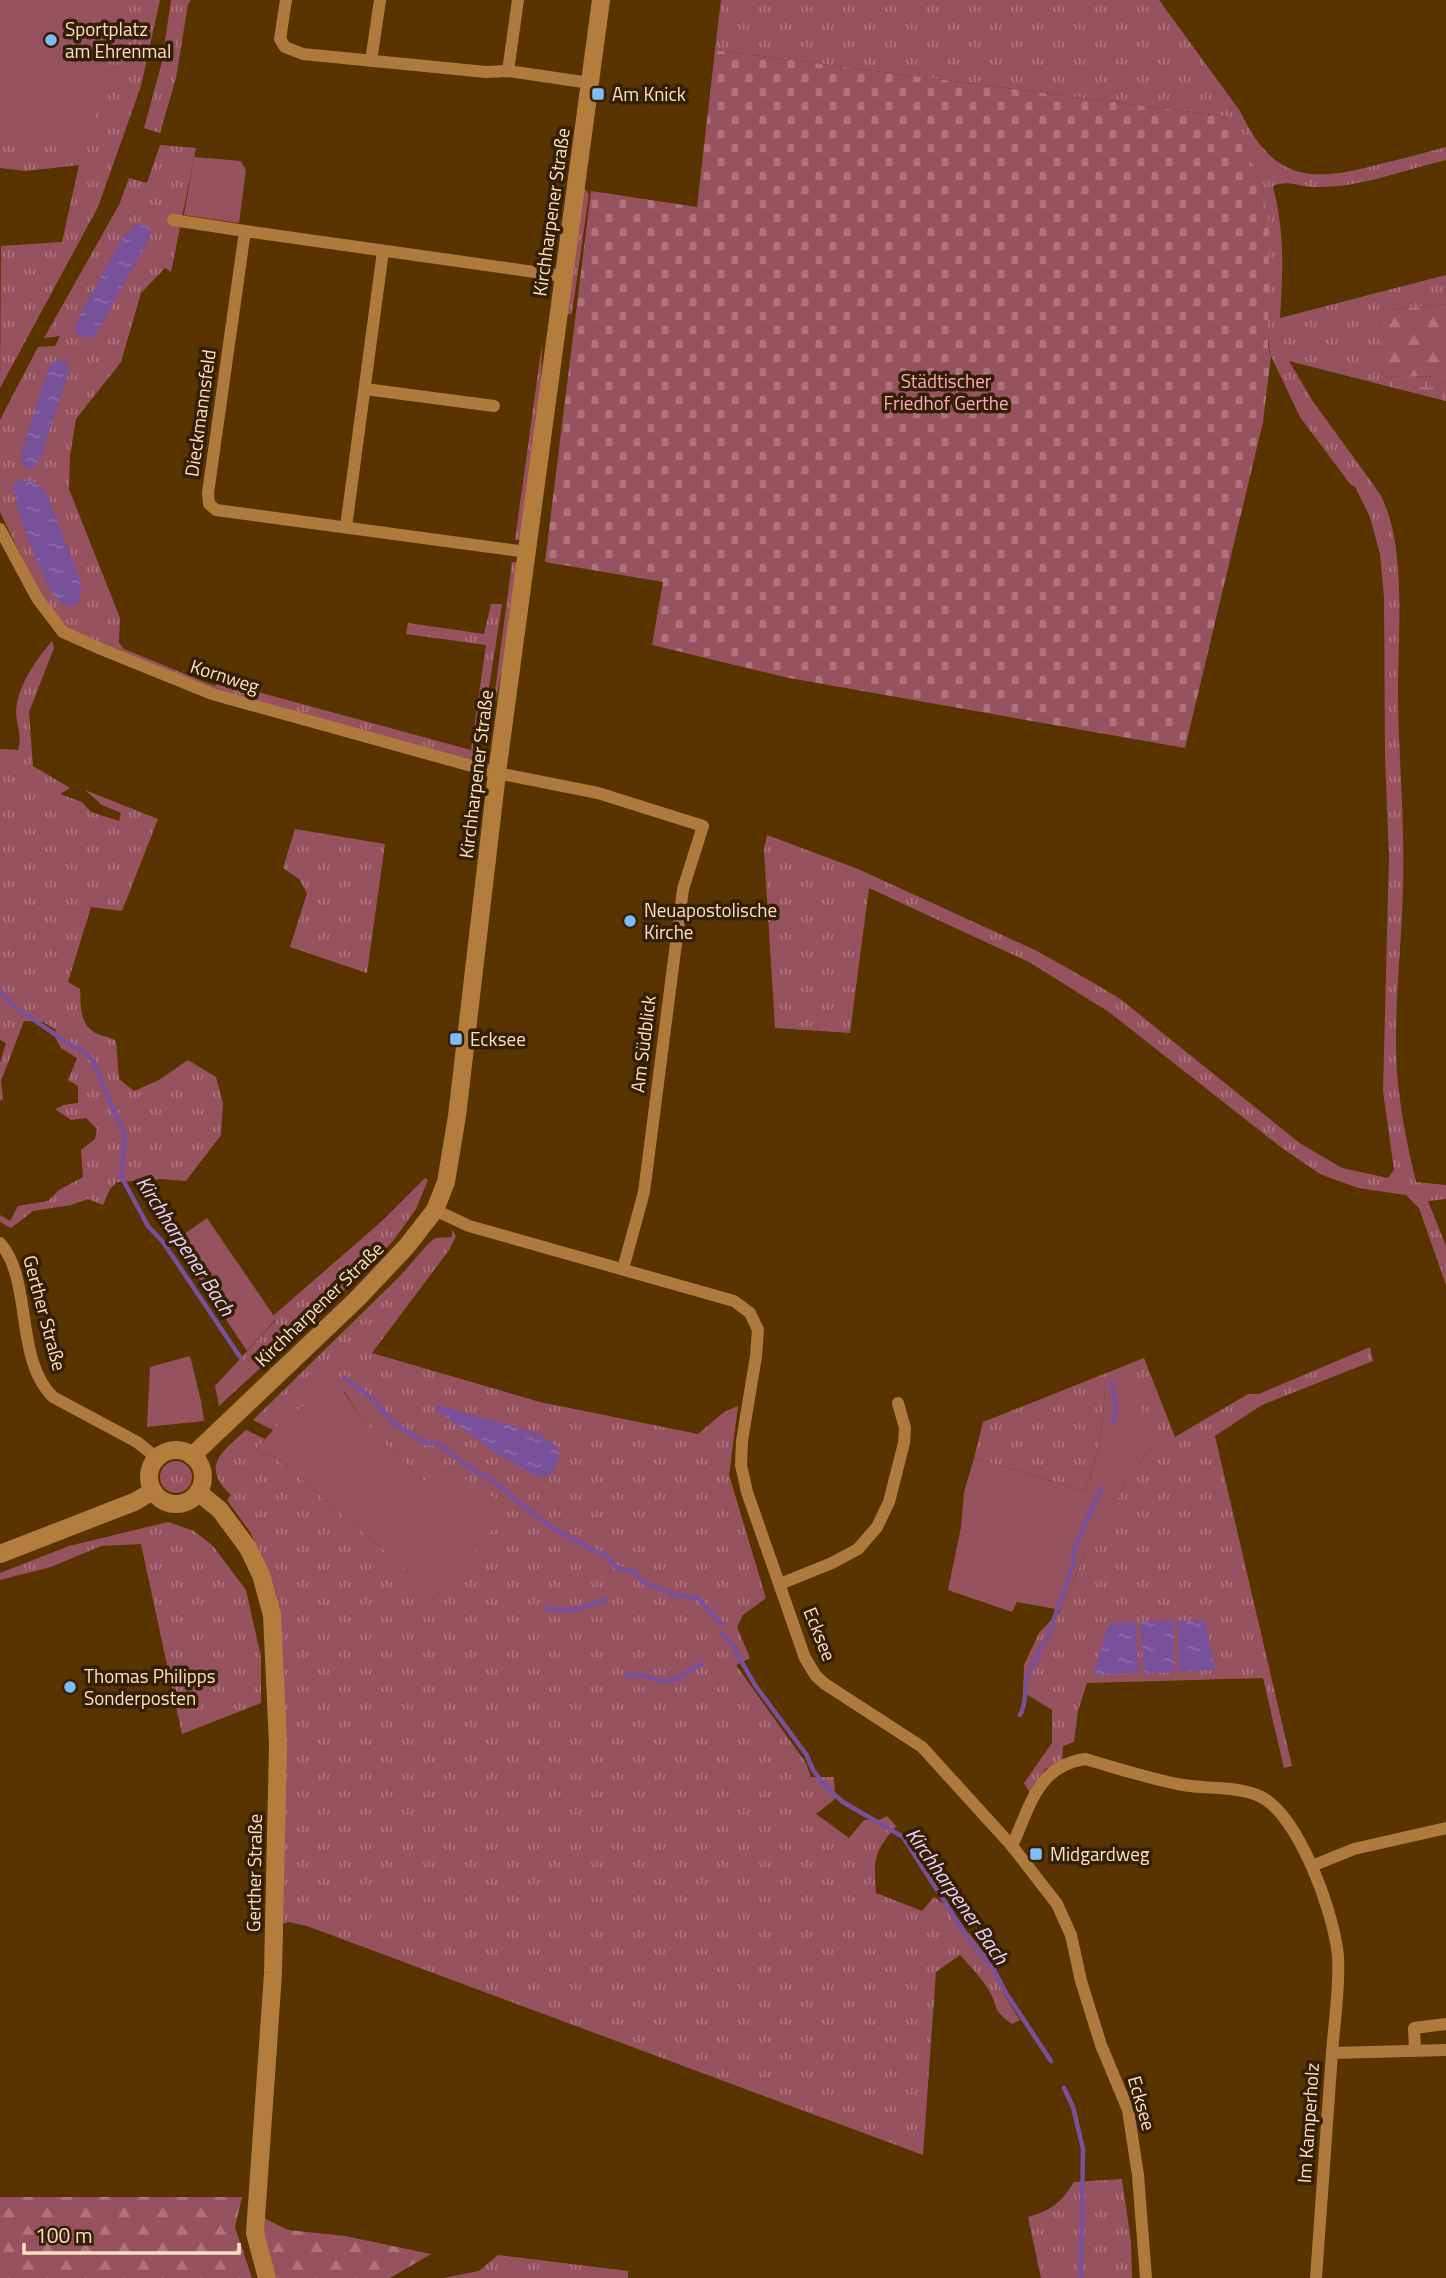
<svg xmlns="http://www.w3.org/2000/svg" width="1446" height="2278" font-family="'Titillium Web',sans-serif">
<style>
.grass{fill:url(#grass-tufts)}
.forest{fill:url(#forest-firs)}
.wetland{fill:url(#wetland-marsh)}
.cemetery{fill:url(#cemetery-stones)}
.green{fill:#975260}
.water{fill:url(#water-ripples)}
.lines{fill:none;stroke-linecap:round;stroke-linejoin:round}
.stream{stroke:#79519b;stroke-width:4.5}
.street{stroke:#af7a3d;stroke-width:12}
.secondary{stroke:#b37d3e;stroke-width:18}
.poi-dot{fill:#7dbef9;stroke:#352006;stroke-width:2.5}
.labels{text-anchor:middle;stroke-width:7;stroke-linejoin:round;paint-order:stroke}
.poi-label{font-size:19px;fill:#fcdfc1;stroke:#352006;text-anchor:start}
.street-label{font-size:19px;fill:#fcdfc1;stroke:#352006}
.park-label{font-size:19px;fill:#f8adbb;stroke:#352006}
.water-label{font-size:21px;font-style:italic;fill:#e6d1fa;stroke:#352006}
</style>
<defs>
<pattern id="grass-tufts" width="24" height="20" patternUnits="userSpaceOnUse" patternTransform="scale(1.75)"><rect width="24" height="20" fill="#975260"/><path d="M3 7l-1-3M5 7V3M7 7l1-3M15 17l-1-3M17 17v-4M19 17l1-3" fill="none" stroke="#ac737c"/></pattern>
<pattern id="forest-firs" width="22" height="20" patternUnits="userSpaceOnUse" patternTransform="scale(1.75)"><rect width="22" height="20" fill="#975260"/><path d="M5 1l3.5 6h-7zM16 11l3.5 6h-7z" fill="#ac737c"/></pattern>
<pattern id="wetland-marsh" width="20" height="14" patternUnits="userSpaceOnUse" patternTransform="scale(1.75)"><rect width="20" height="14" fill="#975260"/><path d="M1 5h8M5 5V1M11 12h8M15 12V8" fill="none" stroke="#ac737c"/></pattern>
<pattern id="cemetery-stones" width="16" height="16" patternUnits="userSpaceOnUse" patternTransform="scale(1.75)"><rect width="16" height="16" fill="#975260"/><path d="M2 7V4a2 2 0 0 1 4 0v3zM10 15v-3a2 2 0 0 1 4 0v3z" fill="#ac737c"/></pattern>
<pattern id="water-ripples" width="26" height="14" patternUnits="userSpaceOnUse" patternTransform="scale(1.75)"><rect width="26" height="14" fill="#79519b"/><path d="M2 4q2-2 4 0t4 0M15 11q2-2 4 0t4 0" fill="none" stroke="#8d6aa7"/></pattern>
</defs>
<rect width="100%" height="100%" fill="#5a3400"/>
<!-- grass -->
<g class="grass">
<polygon points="0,0 160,0 141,86 98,207 0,388 1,246 62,242 79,165 26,171 0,168"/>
<polygon points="171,0 191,0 188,4 176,78 160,133 144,128 162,62"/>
<path d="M721,0H1159L1240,111C1271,176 1305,184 1372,166C1397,160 1421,154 1446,147V160C1404,170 1359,188 1316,187C1300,187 1287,179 1273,186C1285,236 1283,268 1280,318L1446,275V304L1379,311L1383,385L1289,361L1312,400L1380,494C1407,544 1398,632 1398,688C1398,754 1405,820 1403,885C1402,947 1393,1010 1397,1072C1400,1109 1407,1145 1416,1182L1446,1185V1199L1428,1201L1446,1246V1285L1419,1208L1406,1195L1358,1188L1320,1174L1282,1148L1109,1012L1029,962L869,888L850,1033L775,1028L764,850L767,835L858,869L1035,950L1078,974L1119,998L1301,1144L1342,1168L1388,1178L1394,1170L1383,1091L1389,857L1385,756L1384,597L1380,554L1370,517L1355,487L1350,484L1300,417L1271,356L1229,117L715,50Z"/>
<polygon points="160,145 196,148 171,272 165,268 141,293 121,362 76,419 70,456 69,489 120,618 119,643 124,649 214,686 221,682 471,750 486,645 406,634 408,623 484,634 491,604 502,604 478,758 474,762 214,690 68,629 51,609 34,583 0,512 0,420 38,347 55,346 60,336 44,338 119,205 129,178 147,183"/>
<polygon points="584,188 589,194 572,313 567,315"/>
<polygon points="542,344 541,383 520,540 515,540"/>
<polygon points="512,562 517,562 504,660 496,699 494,699"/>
<path d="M52,641L54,648L29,712L33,766L70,788L60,794L82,802L91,812L119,821L121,813L102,805L85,790L158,819L122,911L91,907L68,982L80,989C81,1004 79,1023 94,1032C101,1037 109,1036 116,1041L119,1079L134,1091L159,1080L188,1060L216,1077L223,1103L221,1135L186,1181L160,1179L117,1182L110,1189L103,1205L88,1199L71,1205L33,1211L11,1228L0,1222V1215L10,1221L18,1206L48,1201L59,1190L83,1177L81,1150L95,1139L97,1129L86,1118L71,1120L55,1109L64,1105L78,1103V1086L68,1080L77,1058L61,1048L54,1035L56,1030L43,1022L24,1021L1,1081L3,1099L0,1101V1063L6,1043L0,1040V749L18,750C23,737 16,724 16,711C18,685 36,660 52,641Z"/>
<polygon points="295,829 385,844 367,973 290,947 307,893 299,879 283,868"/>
<polygon points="425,1178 428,1180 416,1209 393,1241 364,1272 219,1406 215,1386 276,1320 274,1315 382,1221"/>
<path d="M452,1230L456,1236L449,1250L372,1353L540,1402L698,1434L724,1412L738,1406L729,1475L766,1598L743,1615L737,1627L750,1658L736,1665L806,1763L811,1777H834L835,1799L816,1814L849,1838L864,1820H879L887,1816L896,1826C873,1854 874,1857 876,1893L922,1911L934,1897L944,1904L995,1965L1004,1995L1020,2020L1012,2024C990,2008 1000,2008 988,1989C980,1976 970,1966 960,1955L936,1972L923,2155L307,1926L289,1922L283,1924L276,2060L262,2240L274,2073L267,1569L250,1532L227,1500L231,1495C200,1466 222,1452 246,1430L265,1439L256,1450L274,1456L399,1563L435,1599L509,1508L424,1481L382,1442L359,1415L344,1391L309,1402L273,1430L253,1420L400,1276L428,1244L435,1238L452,1237Z"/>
<path d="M1370,1347L1373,1361L1262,1405L1215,1436L1292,1766L1284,1768L1263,1678L1087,1683L1078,1711L1074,1742L1063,1746L1062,1764L1045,1769L1031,1795L1024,1783L1052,1743V1710L1023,1692L1024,1665L1039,1633L1061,1610L1084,1555L1103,1532L1124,1483L1153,1445L1105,1389C1103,1424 1099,1459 1085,1491L974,1458L983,1422L1144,1358L1175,1437L1248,1394H1259Z"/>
<circle cx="176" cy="1477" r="16"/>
<polygon points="168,1522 194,1531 213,1546 246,1590 261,1657 261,1703 182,1734 141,1544 101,1546 51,1567 0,1580 0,1573 69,1546"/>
<path d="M1122,2179L1131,2242L1132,2278H1041L1028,2217C1051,2211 1062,2202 1074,2182Z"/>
<polygon points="498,2255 628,2271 628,2278 443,2278 479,2271"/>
</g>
<!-- forest -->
<g class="forest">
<polygon points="1446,304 1446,377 1381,376 1379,311"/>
<polygon points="0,2197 242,2197 235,2227 252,2278 0,2278"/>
<polygon points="264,2218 288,2230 345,2236 431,2254 390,2278 273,2278 262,2240"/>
</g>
<!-- wetland -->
<polygon class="wetland" points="1381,376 1446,377 1446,401 1383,385"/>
<!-- cemetery -->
<polygon class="cemetery" points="715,50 1229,117 1257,176 1269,221 1268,345 1271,356 1263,422 1185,748 789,678 652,645 663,582 545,562 591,191 697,207"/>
<!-- green -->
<g class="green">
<path d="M0,0H119L101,105C85,145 38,153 0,144Z"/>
<polygon points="194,157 241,161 246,170 239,223 184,215"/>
<polygon points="207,1218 276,1319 247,1351 174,1241"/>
<polygon points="190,1356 201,1401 204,1421 147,1427 150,1367"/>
<polygon points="329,1370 359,1415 382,1442 424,1481 440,1463 510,1508 435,1599 399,1563 274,1456 256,1450 273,1430 308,1402 302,1391"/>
<path d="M1133,1378L1153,1445L1124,1483L1103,1533L1084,1555L1061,1610L1017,1602L1012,1612L948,1590L961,1527L964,1492L974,1458L1085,1491C1099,1460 1103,1423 1105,1389Z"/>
</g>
<!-- water -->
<g class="water">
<path d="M137,224L145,225L151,229L149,239L99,329C92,339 85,341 75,332L78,318L122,238Z"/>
<polygon points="56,360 67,362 69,371 41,457 34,468 30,469 23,466 20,457 48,369"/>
<path d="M20,480L32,481L45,489L80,580L82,592L78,603L70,607C66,605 63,604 60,602C46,592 12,503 13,485Z"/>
<polygon points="437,1405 538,1433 558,1447 559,1459 551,1475 537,1477 496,1453 435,1409"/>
<polygon points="1173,1620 1175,1672 1144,1674 1140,1622"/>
<polygon points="1205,1620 1215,1670 1179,1672 1177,1621"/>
<polygon points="1136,1622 1139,1673 1093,1675 1109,1623"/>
</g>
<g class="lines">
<!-- stream -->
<g class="stream">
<polyline points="0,991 15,1007 75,1048 81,1049 93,1061 125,1136 121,1176 148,1226 163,1242 240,1357"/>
<path d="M345,1378L374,1400L392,1422L425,1443L440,1444C448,1453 456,1454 462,1464L469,1465L475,1472L485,1475L544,1522L577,1542H581L586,1547L606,1556L617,1568L633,1571L643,1582L675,1595L698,1598L721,1624"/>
<polyline points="1112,1382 1116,1409 1113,1421"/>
<path d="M547,1608C570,1614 586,1607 607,1599"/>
<polyline points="721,1633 731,1643 755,1685 806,1754 813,1770 826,1787 843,1802 903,1837 970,1941 993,1968 1006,1993 1051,2061"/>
<polyline points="625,1675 644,1675 656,1680 672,1681 701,1664"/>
<path d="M1020,1715C1027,1704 1024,1687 1028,1673L1030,1672L1043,1643L1047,1639L1074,1562L1073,1552L1101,1488"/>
<polyline points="1064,2088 1073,2107 1083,2149 1081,2278"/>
</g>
<!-- street -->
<g class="street">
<polyline points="286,0 280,39 285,47 303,54 486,72 508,71 590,83"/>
<polyline points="371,61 380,0"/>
<polyline points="508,71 518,0"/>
<polyline points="173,220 245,231"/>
<polyline points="365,389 494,406"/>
<polyline points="346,527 383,251"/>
<polyline points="0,529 37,598 63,632 101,649 212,694 497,773 598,793 703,826 683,889 644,1192 623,1269"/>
<polyline points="527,552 216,510 209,504 208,493 245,231 563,276"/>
<polyline points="435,1210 469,1226 734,1301 750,1313 758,1330 756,1356 742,1441 741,1465 747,1492 805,1658 816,1676 825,1684 922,1747 1012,1846 1057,1904 1071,1935 1081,1981 1101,2045 1128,2110 1138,2175 1146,2278"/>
<path d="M0,1243C33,1280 14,1359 53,1397L137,1442L157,1458"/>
<polyline points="780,1584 832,1563 858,1549 877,1527 889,1502 904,1443 905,1428 898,1403"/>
<path d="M1012,1846C1030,1807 1037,1766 1085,1759C1117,1768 1150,1779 1183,1785C1207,1789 1234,1786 1257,1795C1298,1810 1335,1916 1338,1957C1340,1986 1334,2024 1332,2053"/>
<polyline points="1312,1866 1354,1849 1446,1828"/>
<polyline points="1415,2050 1414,2028 1446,2024"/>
<polyline points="1316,2278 1332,2053 1446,2050"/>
</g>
<!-- secondary -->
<g class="secondary">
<circle cx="176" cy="1477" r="27"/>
<polyline points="192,1456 357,1299 407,1246 435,1210 446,1182 457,1116 497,773 601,0"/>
<polyline points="198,1492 220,1510 248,1548 261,1575 272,1615 278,1744 273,1973 255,2233 267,2278"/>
<polyline points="0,1554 134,1502 153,1491"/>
</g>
</g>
<!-- markers -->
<g class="poi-dot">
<circle cx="51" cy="40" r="7"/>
<rect x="591" y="87" width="14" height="14" rx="3.5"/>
<circle cx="630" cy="921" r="7"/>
<rect x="449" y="1032" width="14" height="14" rx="3.5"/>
<circle cx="70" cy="1687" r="7"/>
<rect x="1029" y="1847" width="14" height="14" rx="3.5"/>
</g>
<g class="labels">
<!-- poi labels -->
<g class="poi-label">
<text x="65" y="36">Sportplatz<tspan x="65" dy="22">am Ehrenmal</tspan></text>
<text x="612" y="101">Am Knick</text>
<text x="644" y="917">Neuapostolische<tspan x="644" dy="22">Kirche</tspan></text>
<text x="470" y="1046">Ecksee</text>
<text x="84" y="1683">Thomas Philipps<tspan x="84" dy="22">Sonderposten</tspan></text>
<text x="1050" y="1861">Midgardweg</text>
</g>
<!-- street labels -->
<g class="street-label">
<text transform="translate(551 212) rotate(-82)" y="7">Kirchharpener Straße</text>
<text transform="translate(200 413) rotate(-82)" y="7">Dieckmannsfeld</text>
<text transform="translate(225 676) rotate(18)" y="7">Kornweg</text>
<text transform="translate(476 774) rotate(-83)" y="7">Kirchharpener Straße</text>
<text transform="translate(643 1044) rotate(-83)" y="7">Am Südblick</text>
<text transform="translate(319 1304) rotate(-44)" y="7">Kirchharpener Straße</text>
<text transform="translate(45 1313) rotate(75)" y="7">Gerther Straße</text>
<text transform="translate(820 1634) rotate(68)" y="7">Ecksee</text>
<text transform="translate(254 1873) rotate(-89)" y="7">Gerther Straße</text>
<text transform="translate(1142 2103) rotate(74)" y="7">Ecksee</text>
<text transform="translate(1308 2123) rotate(-86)" y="7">Im Kamperholz</text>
</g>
<!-- park labels -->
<g class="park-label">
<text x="946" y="388">Städtischer<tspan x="946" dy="22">Friedhof Gerthe</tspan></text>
</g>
<!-- water labels -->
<g class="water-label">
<text transform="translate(185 1246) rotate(57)" y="7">Kirchharpener Bach</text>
<text transform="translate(957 1896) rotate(55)" y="7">Kirchharpener Bach</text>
</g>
</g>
<!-- scale -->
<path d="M24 2243v10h215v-10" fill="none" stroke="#fcdfc1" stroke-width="3.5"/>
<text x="35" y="2243" font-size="21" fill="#fcdfc1" stroke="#352006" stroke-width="5" paint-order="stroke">100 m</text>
</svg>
